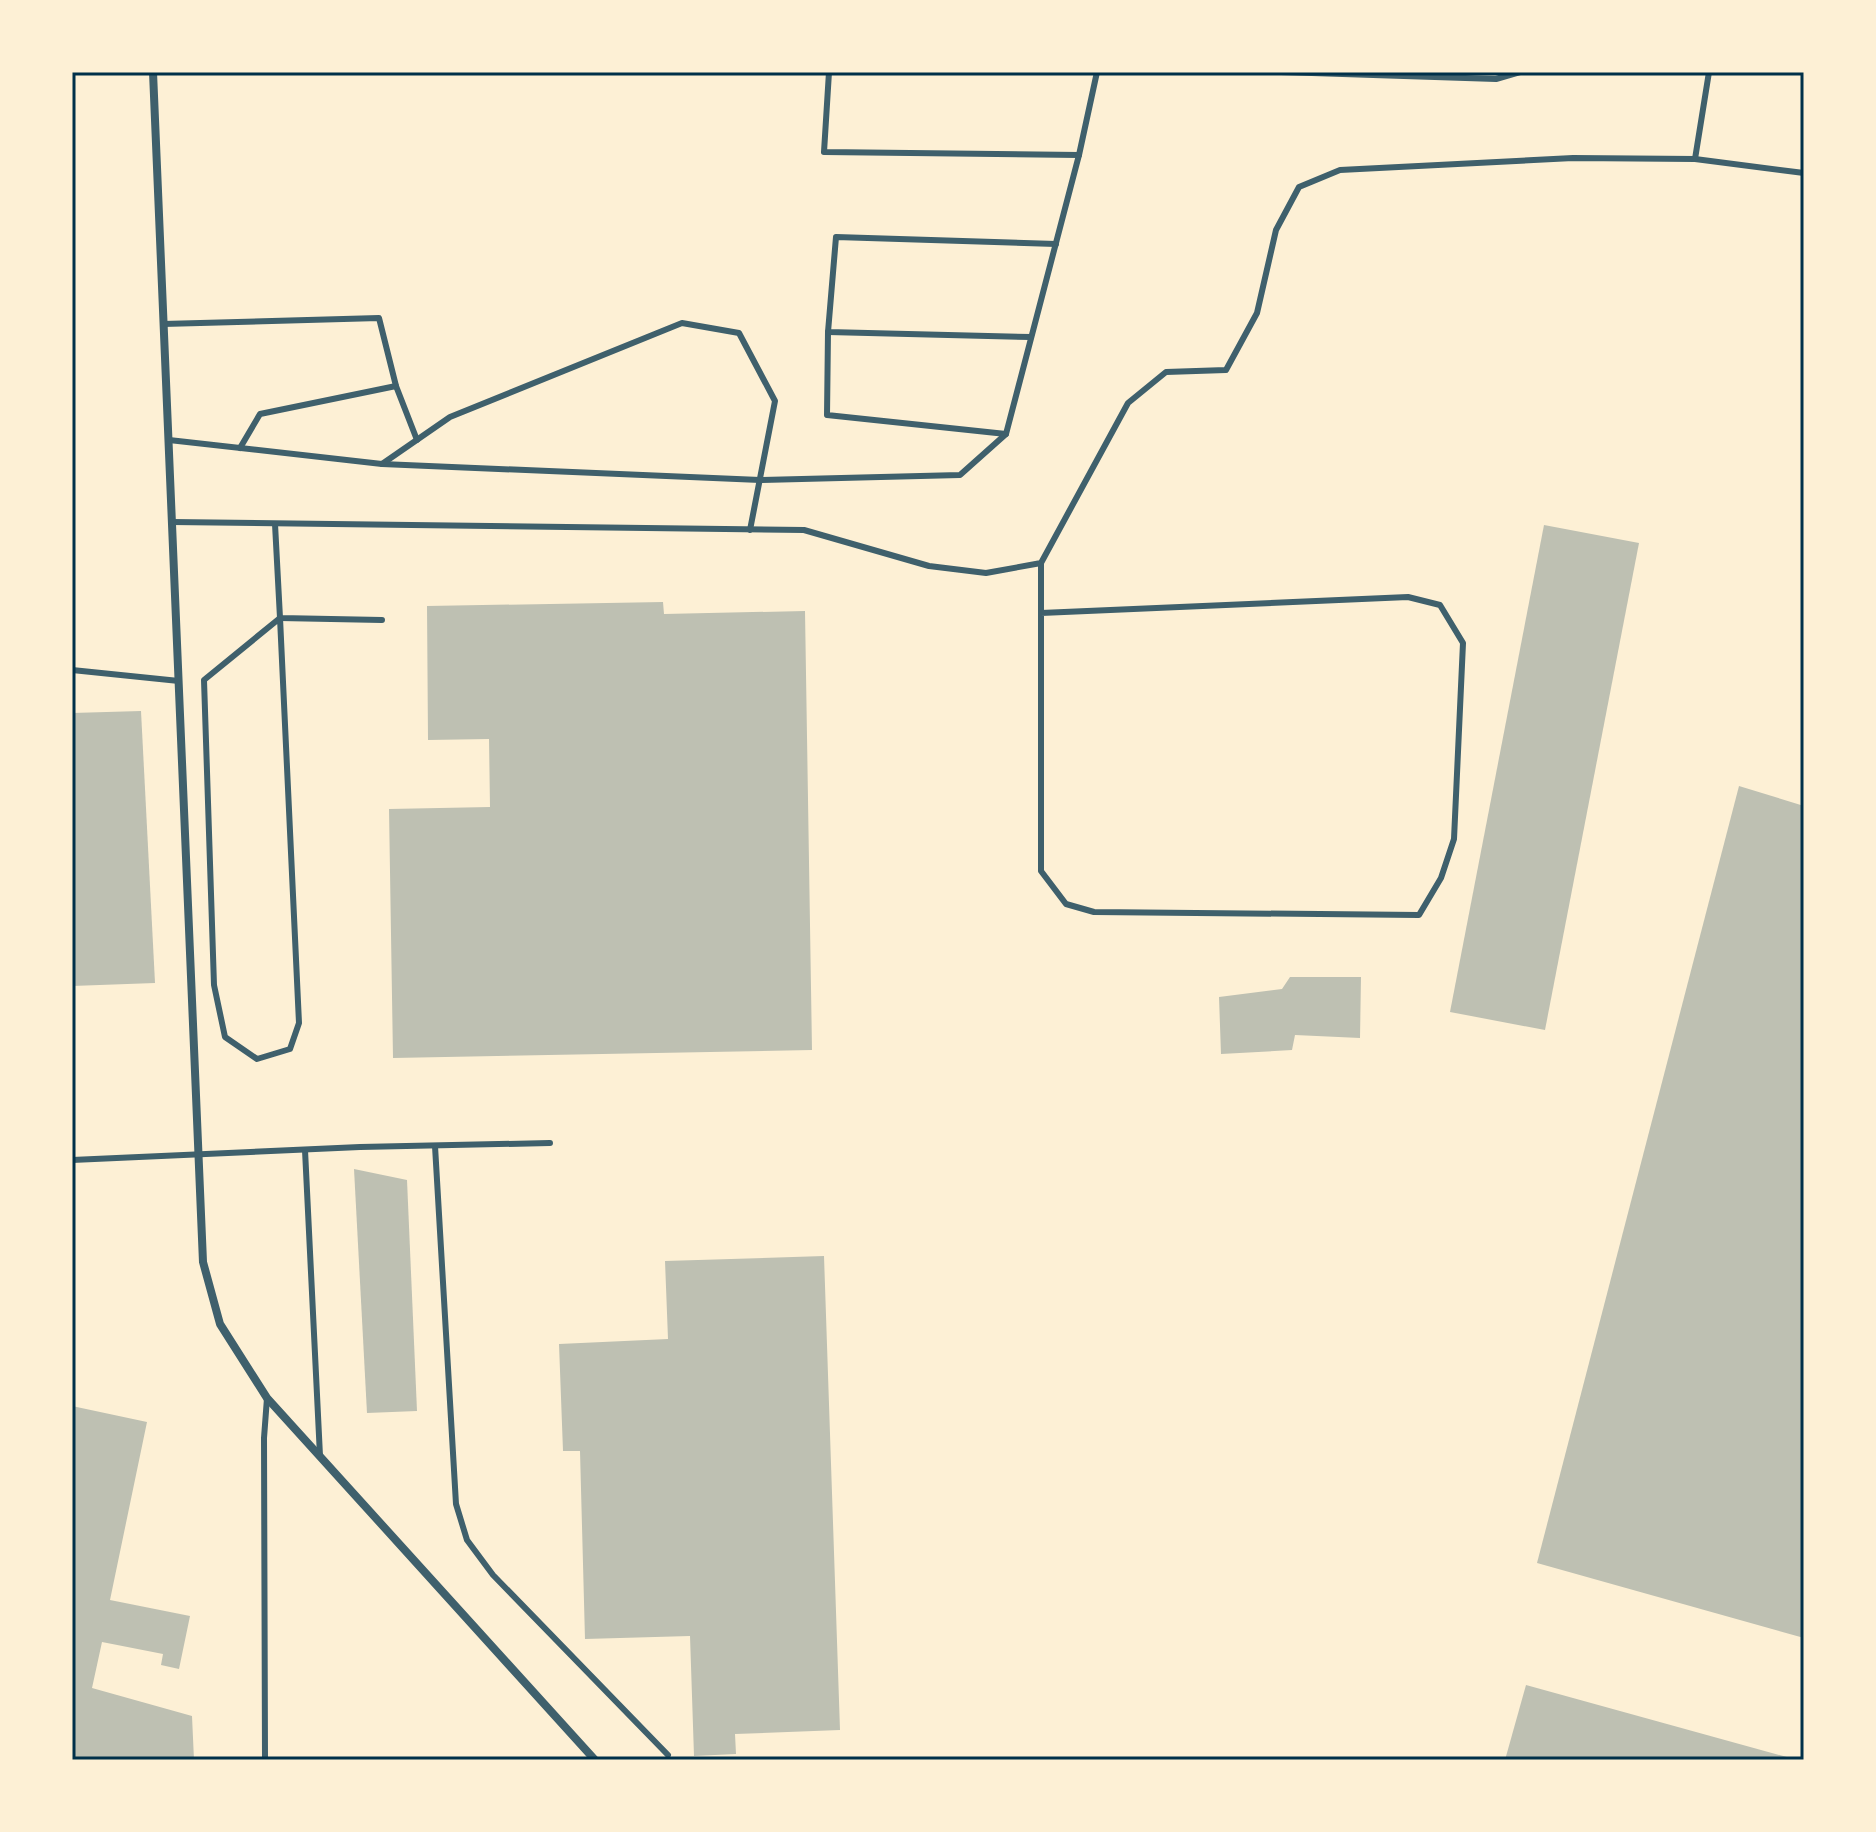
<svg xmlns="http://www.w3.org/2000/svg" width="1876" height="1832" font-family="Signika,sans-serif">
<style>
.building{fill:#bec0b2}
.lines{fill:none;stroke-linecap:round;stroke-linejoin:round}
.service{stroke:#3f606c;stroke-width:6}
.minor{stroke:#3f606c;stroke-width:8}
.neatline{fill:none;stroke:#003049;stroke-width:3}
</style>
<rect width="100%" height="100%" fill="#fdf0d5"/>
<!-- building -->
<g class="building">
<polygon points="1544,525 1639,543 1545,1030 1450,1012"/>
<polygon points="663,602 664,614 805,611 812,1050 393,1058 389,809 490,807 489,739 428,740 427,606"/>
<polygon points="141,711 155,983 72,986 72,713"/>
<polygon points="1739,786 1804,806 1804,1638 1537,1563"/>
<polygon points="1290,977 1361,977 1360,1038 1295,1035 1292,1050 1221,1054 1219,997 1282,989"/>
<polygon points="354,1169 407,1180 417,1411 367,1413"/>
<polygon points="824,1256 840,1730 735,1734 736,1754 694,1756 690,1636 585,1639 580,1451 563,1451 559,1344 668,1339 665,1261"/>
<polygon points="72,1406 147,1422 110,1600 190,1616 179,1669 161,1665 163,1654 102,1642 92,1688 192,1716 194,1760 72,1760"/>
<polygon points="1526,1685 1794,1759 1793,1760 1505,1760"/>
</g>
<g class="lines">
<!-- service -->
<g class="service">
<polyline points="829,72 824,152 1079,155"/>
<polyline points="1281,72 1496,79 1520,72"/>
<polyline points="1695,159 1804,173"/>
<polyline points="163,324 379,318 396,386 417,440"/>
<polyline points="828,332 827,415 1006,434"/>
<polyline points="1031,337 828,332 836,237 1056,244"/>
<polyline points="169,440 382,464 450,417 682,323 739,333 775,401 750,530"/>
<polyline points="240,448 260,414 396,386"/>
<polyline points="382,464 760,480 960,475 1006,434 1079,155 1097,72"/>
<polyline points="172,522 804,530 929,566 986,573 1041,563 1128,403 1166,372 1226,370 1257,313 1276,230 1299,187 1340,170 1573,158 1695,159 1709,72"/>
<polyline points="275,524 280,618 382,620"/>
<polyline points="1041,613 1408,597 1440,605 1463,643 1454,839 1441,878 1419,915 1094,912 1066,904 1041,871 1041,563"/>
<polygon points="280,618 299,1023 290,1049 257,1059 225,1037 214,985 204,680"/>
<polyline points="72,670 179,681"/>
<polyline points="435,1146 456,1504 467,1540 493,1575 668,1755"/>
<polyline points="305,1150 320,1456"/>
<polyline points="72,1160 360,1147 550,1143"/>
<polyline points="265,1760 264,1438 267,1398"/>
</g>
<!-- minor -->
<polyline class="minor" points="153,72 203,1262 220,1324 267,1398 595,1760"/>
</g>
<!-- border -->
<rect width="1876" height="1832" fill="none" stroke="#fdf0d5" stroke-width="148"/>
<rect x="74" y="74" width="1728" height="1684" class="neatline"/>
</svg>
